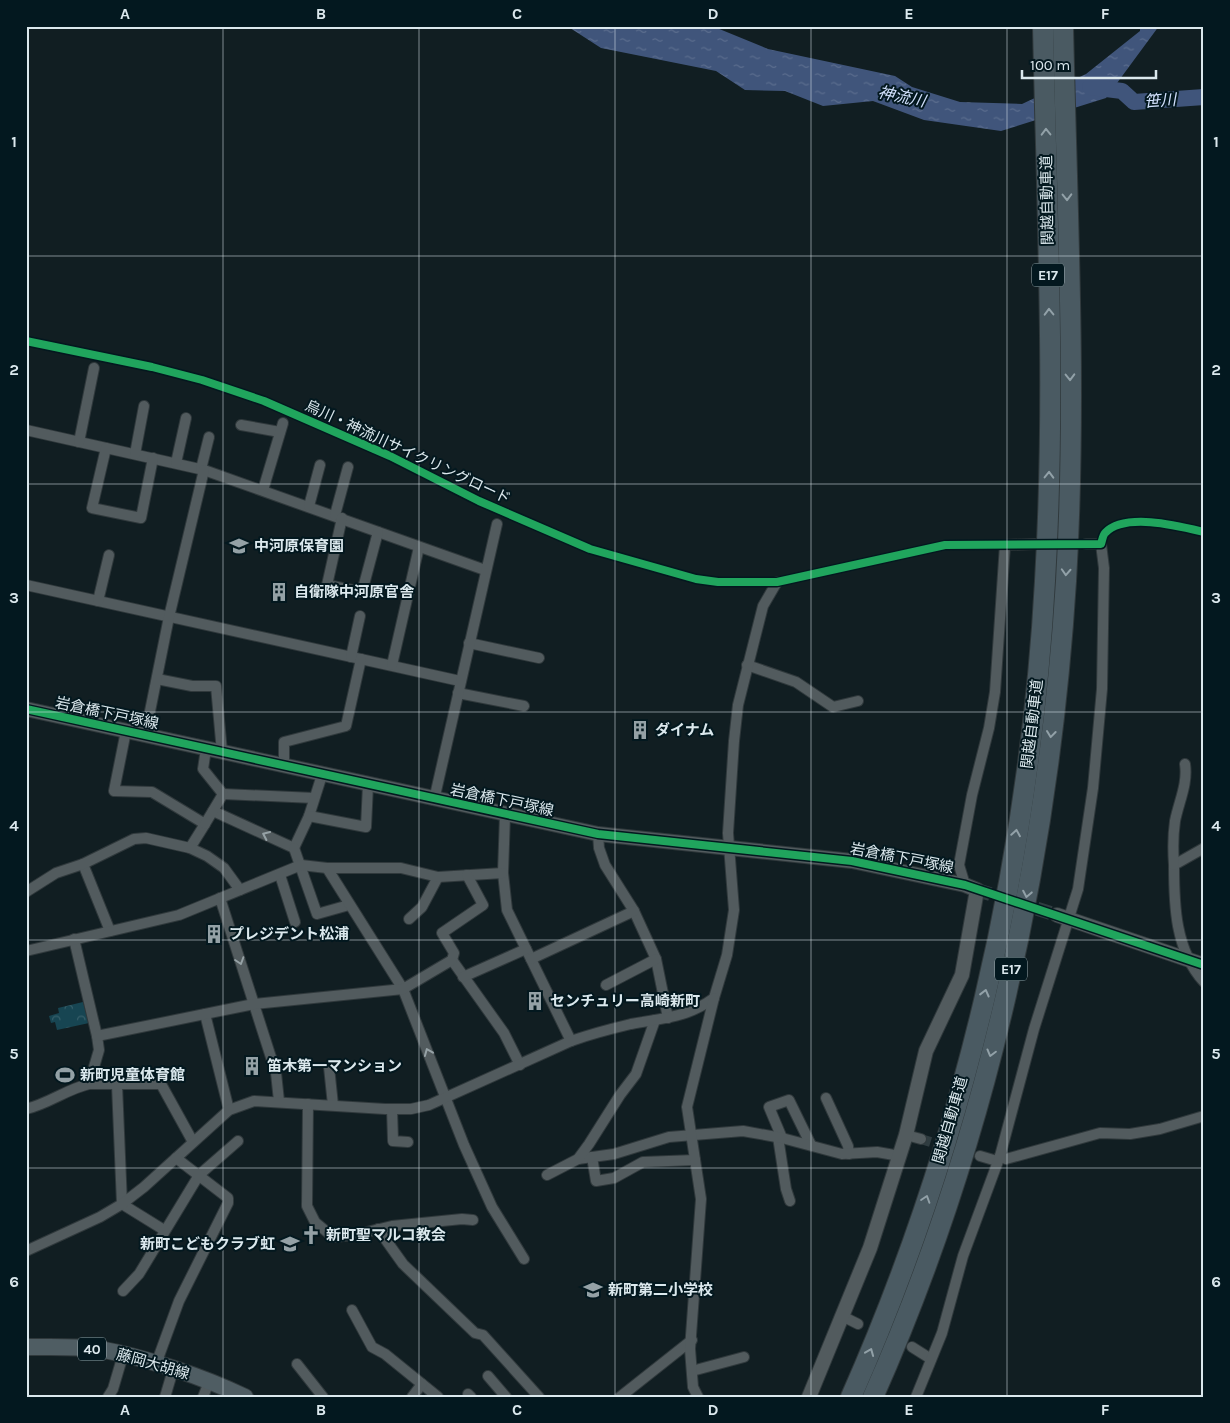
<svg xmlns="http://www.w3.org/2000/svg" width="1230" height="1423" font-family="Karla,'Noto Sans JP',sans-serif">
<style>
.park{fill:url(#park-crowns)}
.water{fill:url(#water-ripples)}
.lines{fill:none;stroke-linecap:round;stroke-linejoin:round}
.river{stroke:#40557b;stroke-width:16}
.minor-tunnel{stroke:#2f3c40;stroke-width:10;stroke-dasharray:10 5;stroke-linecap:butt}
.tertiary-tunnel{stroke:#2f3c40;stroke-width:14;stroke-dasharray:14 7;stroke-linecap:butt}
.minor-casing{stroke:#30393c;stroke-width:12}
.tertiary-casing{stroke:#30393c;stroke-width:16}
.primary-casing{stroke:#30393c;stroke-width:18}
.motorway-casing{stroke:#30393c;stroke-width:22}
.minor{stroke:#525b5e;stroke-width:10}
.tertiary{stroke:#525b5e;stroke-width:14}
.primary{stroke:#4f5d63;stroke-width:16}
.motorway{stroke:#4a5a62;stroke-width:20}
.cycleway-casing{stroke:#03181f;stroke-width:11}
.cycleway{stroke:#20a55d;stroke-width:8}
.oneway{stroke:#92a1a8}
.oneway2{stroke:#96a2a6}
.grid{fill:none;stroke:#dbe8ed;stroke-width:1;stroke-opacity:0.55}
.labels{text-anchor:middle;stroke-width:4;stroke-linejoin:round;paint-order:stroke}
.shield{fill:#03181f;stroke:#9aaaaf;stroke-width:1}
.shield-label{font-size:14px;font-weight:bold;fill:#dbe8ed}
.street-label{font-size:15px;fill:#dbe8ed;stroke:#03181f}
.poi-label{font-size:15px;font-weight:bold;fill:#dbe8ed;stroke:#03181f;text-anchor:start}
.water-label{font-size:16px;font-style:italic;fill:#d2e1fd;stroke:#03181f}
.neatline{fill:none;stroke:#dbe8ed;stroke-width:2}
.grid-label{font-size:16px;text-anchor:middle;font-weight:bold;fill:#dbe8ed}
</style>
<defs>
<pattern id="park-crowns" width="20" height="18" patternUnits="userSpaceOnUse" patternTransform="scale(1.25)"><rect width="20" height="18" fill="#174552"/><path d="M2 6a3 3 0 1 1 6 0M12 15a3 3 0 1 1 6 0" fill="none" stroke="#38606b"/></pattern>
<pattern id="water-ripples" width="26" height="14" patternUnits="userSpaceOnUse" patternTransform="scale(1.25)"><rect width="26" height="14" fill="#40557b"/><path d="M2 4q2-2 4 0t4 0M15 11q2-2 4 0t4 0" fill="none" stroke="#5b6d8e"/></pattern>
</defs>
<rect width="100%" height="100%" fill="#111e22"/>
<!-- park -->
<polygon class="park" points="83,1002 89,1023 57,1030 55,1022 51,1023 49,1016 59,1013 58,1008"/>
<!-- water -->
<polygon class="water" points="567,26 712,26 768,49 895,76 912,87 960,102 1022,104 1086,74 1140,31 1140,26 1159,26 1106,98 1001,131 924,120 873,101 823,106 785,91 745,90 716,71 601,48"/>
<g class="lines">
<!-- river -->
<polyline class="river" points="1090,87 1122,91 1134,102 1204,97"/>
<!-- minor-tunnel -->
<polyline class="minor-tunnel" points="921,1139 947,1147"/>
<!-- tertiary-tunnel -->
<polyline class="tertiary-tunnel" points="977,890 1057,915"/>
<!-- minor casing -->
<g class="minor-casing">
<g id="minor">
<polyline points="241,425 280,432"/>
<polyline points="26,430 204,470 485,570"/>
<polyline points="79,442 94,368"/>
<polyline points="106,448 92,508 141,518 153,458"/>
<polyline points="135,454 144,406"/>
<polyline points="176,463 186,418"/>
<polyline points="201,469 209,437"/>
<polyline points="263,490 283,423"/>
<polyline points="309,506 320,465"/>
<polyline points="335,515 348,467"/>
<polyline points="342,518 327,585 362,592 378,532"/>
<polyline points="26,585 460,681"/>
<polyline points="98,601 109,555"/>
<polyline points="469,643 539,658"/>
<polyline points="351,657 360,616"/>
<polyline points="392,665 419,547"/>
<polyline points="747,665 796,682 833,707 858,701"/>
<polyline points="157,679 192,686 216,686 222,752"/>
<polyline points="458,693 524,706"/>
<polyline points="126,731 114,791 152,792 205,824 190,848"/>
<polyline points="145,736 169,617 204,470"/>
<polyline points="284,766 284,742 346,726 361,659"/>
<polyline points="223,794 314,798"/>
<polyline points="434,800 497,524"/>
<polyline points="213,811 294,848 309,816 322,775"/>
<polyline points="505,815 503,873 507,910 571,1041"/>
<polyline points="309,816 366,827 368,785"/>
<polyline points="205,824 223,794 203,769 206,749"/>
<polyline points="598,834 599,848 605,865 634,911 656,959 668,1018"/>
<polyline points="294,848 317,914 349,905"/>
<path d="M1204,848L1174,865C1174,905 1175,950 1204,982"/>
<polyline points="83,864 110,931"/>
<path d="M1174,865C1173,851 1173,835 1175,821C1179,801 1188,784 1185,764"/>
<polyline points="327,868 403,989 464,1145 492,1207 524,1259"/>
<polyline points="280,875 295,922"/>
<polyline points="965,885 959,865 972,795 989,728 995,692 1005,545 1035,544"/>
<polyline points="26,892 56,873 83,864 134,839 146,838 190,848 207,856 224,868 240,890"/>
<polyline points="220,898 276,1073 279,1101"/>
<polyline points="409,919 422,907 438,877"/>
<polyline points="74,939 97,1036 99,1050 89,1084"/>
<polyline points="26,951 179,915 301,865 327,868 401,868 438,877 503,873"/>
<polyline points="531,959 634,911"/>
<polyline points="452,960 504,1033 520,1065"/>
<polyline points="463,977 526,949"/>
<polyline points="606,985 656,959"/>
<polyline points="205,1014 229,1110"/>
<polyline points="97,1036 254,1004 403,989 452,960 454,953 442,933 483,905 467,875"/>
<polyline points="329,1067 333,1105"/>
<polyline points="117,1085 122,1204 164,1230"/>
<polyline points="826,1098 848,1146 849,1154"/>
<polyline points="308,1104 307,1206 315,1222 333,1237 354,1235 392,1226 462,1219 473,1220"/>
<path d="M26,1109C48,1104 67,1089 89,1084H161L193,1142"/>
<polyline points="392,1109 393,1141 408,1142"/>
<polyline points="906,1135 921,1139"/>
<polyline points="778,1137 786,1189 790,1201"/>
<polyline points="782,1138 769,1107 789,1100 811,1145"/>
<polyline points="980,1156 997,1161"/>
<polyline points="1000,1156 1006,1159 1100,1133 1130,1134 1160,1129 1204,1116"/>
<polyline points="592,1157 596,1181 614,1178 643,1162 695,1160"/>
<polyline points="578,1159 614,1154 669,1137 743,1131 782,1138 842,1154 877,1152 900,1156"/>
<polyline points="547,1175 578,1159 589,1144 620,1095 636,1074 655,1020"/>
<polyline points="378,1229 403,1264 475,1333 483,1335 539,1397"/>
<path d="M26,1251L100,1217L122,1204L144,1187L229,1110L254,1101L385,1109H411L429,1105L571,1041C591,1034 610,1029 631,1024C662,1018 687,1018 714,998L727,955L734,910L728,833L734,741L738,705L763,606L777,582"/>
<polyline points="123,1291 139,1274 199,1175 238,1141"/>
<polyline points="352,1310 372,1347 385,1354 438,1397"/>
<polyline points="844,1317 858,1324"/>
<polyline points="912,1347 931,1359"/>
<polyline points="156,1364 179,1301 228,1203 228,1198 176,1158"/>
<polyline points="297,1364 323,1397"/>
<polyline points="692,1371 744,1357"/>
<polyline points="488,1376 506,1397"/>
<polyline points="468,1394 471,1397"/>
<polyline points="108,1397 113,1389 123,1355"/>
<polyline points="165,1397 173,1370"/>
<polyline points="203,1397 209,1382"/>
<polyline points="412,1397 422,1384"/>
<polyline points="620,1397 692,1340"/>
<polyline points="698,1397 693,1387 690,1349 701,1199 687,1107 714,998"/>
<polyline points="916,1397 942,1333 963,1256 1000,1156 1034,1029 1078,889 1093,788 1102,689 1104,568 1101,544 1086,544"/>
</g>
</g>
<!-- tertiary casing -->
<g class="tertiary-casing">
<g id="tertiary">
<polyline points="26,709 598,834 852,861 965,885 977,890 962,975 926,1051 906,1135 870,1248 809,1397"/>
<polyline points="1057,915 1204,965"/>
</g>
</g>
<!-- primary casing -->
<g class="primary-casing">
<path id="primary" d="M26,1347C51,1347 75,1346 99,1349C144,1357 204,1377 245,1397"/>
</g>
<!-- motorway casing -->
<g class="motorway-casing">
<g id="motorway">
<path d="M851,1397C964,1142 1030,859 1045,581C1056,397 1047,211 1043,26"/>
<path d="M873,1397C986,1143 1049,857 1066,581C1077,397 1067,211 1063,26"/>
</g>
</g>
<!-- minor -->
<use href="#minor" class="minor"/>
<!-- tertiary -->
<use href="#tertiary" class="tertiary"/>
<!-- primary -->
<use href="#primary" class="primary"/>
<!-- motorway -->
<use href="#motorway" class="motorway"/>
<!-- cycleway casing -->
<g class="cycleway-casing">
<g id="cycleway">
<path d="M26,341L152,367L202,380L264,401L390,456L479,501L590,549L696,579L718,582H777L945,545L1101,544C1102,541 1103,535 1105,533C1125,512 1179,526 1204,532"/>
<polyline points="26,709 598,834 852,861 965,885 1204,965"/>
</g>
</g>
<!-- cycleway -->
<use href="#cycleway" class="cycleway"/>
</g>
<!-- one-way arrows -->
<defs><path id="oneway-chevron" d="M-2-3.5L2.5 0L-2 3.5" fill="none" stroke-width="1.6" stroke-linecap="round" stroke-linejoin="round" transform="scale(1.25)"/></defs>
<g class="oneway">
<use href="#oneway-chevron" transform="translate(1046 132) rotate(-91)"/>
<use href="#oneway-chevron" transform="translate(1067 197) rotate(89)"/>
<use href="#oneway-chevron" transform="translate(1049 312) rotate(-91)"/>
<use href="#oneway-chevron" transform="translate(1070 377) rotate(89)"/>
<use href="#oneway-chevron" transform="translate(1049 475) rotate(-89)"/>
<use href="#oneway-chevron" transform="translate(1066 572) rotate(93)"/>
<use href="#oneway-chevron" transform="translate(1051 734) rotate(97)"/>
<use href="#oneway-chevron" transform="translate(1016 833) rotate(-81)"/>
<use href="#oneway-chevron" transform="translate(1027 894) rotate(101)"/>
<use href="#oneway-chevron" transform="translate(985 993) rotate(-76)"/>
<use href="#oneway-chevron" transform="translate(991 1053) rotate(105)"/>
<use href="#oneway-chevron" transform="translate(926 1199) rotate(-72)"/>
<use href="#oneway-chevron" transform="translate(870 1352) rotate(-68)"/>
</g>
<g class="oneway2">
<use href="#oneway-chevron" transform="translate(266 835) rotate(-155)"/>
<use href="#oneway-chevron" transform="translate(240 961) rotate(72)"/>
<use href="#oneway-chevron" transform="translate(428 1052) rotate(-112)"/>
</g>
<!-- grid -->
<path class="grid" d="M223,26V1397M419,26V1397M615,26V1397M811,26V1397M1007,26V1397M26,256H1204M26,484H1204M26,712H1204M26,940H1204M26,1168H1204"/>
<!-- icons -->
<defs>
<g id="school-bare" transform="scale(1.5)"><path d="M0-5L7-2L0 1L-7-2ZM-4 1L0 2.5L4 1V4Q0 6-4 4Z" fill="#94a1a6" stroke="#03181f" stroke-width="2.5" paint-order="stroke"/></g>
<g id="building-bare" transform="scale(1.5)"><path d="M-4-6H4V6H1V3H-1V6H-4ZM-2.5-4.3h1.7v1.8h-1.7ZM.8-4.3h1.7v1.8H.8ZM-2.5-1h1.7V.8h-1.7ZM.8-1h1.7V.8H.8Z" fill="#94a1a6" stroke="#03181f" stroke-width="2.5" paint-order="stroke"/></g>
<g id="stadium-bare" transform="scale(1.5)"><path d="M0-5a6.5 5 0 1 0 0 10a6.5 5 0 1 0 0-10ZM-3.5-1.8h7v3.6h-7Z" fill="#94a1a6" stroke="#03181f" stroke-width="2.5" paint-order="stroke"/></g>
<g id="church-bare" transform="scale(1.5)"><path d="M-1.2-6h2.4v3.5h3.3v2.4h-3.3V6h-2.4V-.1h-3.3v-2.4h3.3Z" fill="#94a1a6" stroke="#03181f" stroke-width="2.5" paint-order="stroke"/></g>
</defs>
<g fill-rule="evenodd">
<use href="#school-bare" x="239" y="546"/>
<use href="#building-bare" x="279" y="592"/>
<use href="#building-bare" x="640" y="730"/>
<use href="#building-bare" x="214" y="934"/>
<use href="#building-bare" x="535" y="1001"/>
<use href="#building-bare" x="252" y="1066"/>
<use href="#stadium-bare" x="65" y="1075"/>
<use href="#church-bare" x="311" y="1235"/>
<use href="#school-bare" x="290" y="1244"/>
<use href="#school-bare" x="593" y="1290"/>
</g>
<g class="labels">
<!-- shield labels -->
<g class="shield">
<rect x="1032" y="263.5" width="32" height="23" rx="4"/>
<rect x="995" y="957.5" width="32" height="23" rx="4"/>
<rect x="78" y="1337.5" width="28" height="23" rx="4"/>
</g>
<g class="shield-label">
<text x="1048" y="280">E17</text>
<text x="1011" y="974">E17</text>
<text x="92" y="1354">40</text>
</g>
<!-- street labels -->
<g class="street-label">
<text transform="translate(1047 200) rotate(-91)" y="5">関越自動車道</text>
<text transform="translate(408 452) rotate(25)" y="5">烏川・神流川サイクリングロード</text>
<text transform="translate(107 713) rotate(12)" y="5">岩倉橋下戸塚線</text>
<text transform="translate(1032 724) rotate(-83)" y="5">関越自動車道</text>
<text transform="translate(502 800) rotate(12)" y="5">岩倉橋下戸塚線</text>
<text transform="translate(902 858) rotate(11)" y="5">岩倉橋下戸塚線</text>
<text transform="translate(950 1120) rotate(-74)" y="5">関越自動車道</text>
<text transform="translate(153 1364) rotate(16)" y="5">藤岡大胡線</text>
</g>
<!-- poi labels -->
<g class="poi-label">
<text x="254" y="551">中河原保育園</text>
<text x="294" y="597">自衛隊中河原官舎</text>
<text x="655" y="735">ダイナム</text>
<text x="229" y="939">プレジデント松浦</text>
<text x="550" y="1006">センチュリー高崎新町</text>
<text x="267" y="1071">笛木第一マンション</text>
<text x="80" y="1080">新町児童体育館</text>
<text x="326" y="1240">新町聖マルコ教会</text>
<text x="275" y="1249" text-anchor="end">新町こどもクラブ虹</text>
<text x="608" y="1295">新町第二小学校</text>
</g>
<!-- water labels -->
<g class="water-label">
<text transform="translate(902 96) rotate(12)" y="6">神流川</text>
<text transform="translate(1160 100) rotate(-4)" y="6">笹川</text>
</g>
</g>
<!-- border -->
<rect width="1230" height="1423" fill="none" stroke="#03181f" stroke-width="55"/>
<!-- scale -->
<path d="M1022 70v8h134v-8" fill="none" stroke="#dbe8ed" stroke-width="2.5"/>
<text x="1030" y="70" font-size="15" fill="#dbe8ed" stroke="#03181f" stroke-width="4" paint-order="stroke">100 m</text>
<rect x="28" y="28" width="1174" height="1368" class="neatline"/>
<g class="grid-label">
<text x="125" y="19">A</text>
<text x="321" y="19">B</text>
<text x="517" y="19">C</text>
<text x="713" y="19">D</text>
<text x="909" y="19">E</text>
<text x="1105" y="19">F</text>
<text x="14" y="147">1</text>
<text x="1216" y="147">1</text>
<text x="14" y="375">2</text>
<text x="1216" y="375">2</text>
<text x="14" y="603">3</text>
<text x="1216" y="603">3</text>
<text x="14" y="831">4</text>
<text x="1216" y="831">4</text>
<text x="14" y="1059">5</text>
<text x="1216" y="1059">5</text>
<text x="14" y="1287">6</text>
<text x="1216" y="1287">6</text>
<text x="125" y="1415">A</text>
<text x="321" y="1415">B</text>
<text x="517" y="1415">C</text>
<text x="713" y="1415">D</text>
<text x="909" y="1415">E</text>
<text x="1105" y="1415">F</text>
</g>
</svg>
